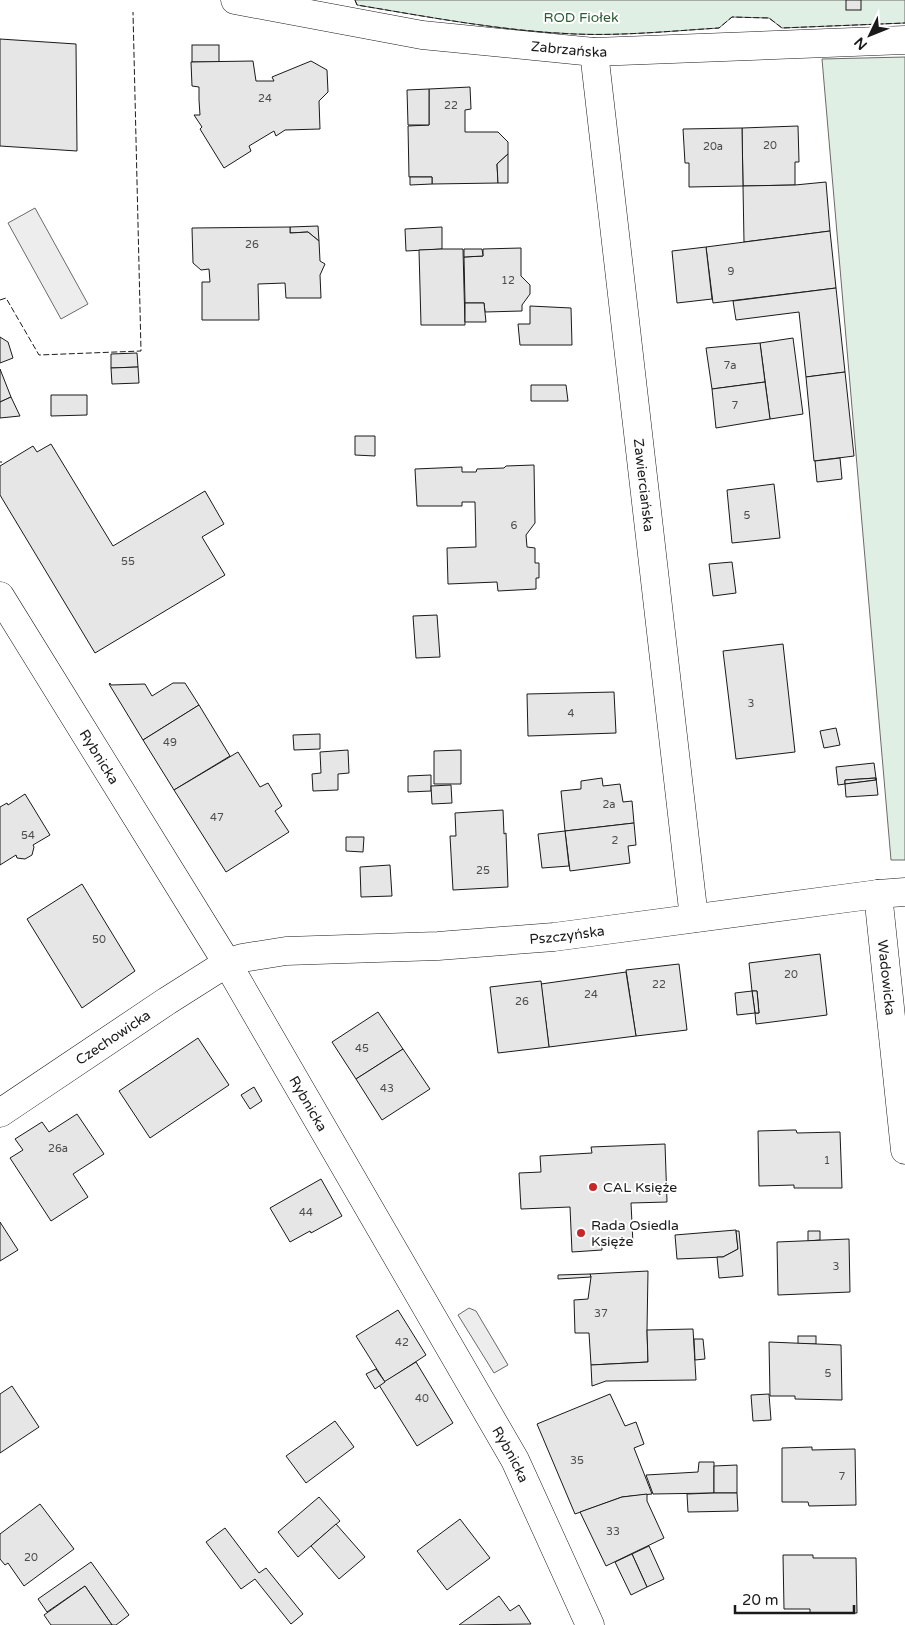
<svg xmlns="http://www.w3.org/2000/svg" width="905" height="1625" font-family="'Varela Round',sans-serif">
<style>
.green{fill:#e0efe3;stroke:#6a6a6a}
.parking{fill:#ededed;stroke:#6a6a6a}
.building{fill:#e6e6e6;stroke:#1a1a1a}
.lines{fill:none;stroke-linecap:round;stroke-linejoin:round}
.minor-casing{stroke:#1a1a1a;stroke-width:29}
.minor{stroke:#fff;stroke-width:28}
.fence{stroke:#1a1a1a;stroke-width:1;stroke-dasharray:6 2.5;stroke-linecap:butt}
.poi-dot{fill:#c62828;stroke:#fff;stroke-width:2}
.labels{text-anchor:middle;stroke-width:4;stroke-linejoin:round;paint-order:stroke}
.number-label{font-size:11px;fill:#4d4d4d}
.park-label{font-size:14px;fill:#2b5a34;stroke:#fff}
.street-label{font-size:14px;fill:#1a1a1a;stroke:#fff}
.poi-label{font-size:14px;fill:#1a1a1a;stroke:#fff;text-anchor:start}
</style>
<rect width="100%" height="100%" fill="#fff"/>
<!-- green -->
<g class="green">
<path d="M355,0H905V23L782,28L769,18L732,17L719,28C671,31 623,36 575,34C502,31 429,17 357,5Z"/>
<polygon points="905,57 905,860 891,860 822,59"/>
</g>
<!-- parking -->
<g class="parking">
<polygon points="35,208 88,304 61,319 8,223"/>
<polygon points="469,1308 476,1311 508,1365 494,1373 458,1315"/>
</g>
<!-- building -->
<g class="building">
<rect x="846" y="0" width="15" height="10"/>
<polygon points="0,39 76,44 77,151 0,146"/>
<rect x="192" y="45" width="27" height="17"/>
<polygon points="253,61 256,81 274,81 272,77 311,61 327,70 328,92 319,101 320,129 285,130 276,136 274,131 249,146 251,151 224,168 200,129 202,127 194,115 200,115 199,100 199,87 192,86 191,62"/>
<polygon points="470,87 471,109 465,110 465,132 498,132 508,142 508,154 497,164 498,183 432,184 432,177 409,177 408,126 429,125 429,89"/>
<polygon points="429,89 429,125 408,125 407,90"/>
<polygon points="798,126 799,162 795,162 795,185 743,186 742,128"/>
<polygon points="742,128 743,186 689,187 689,163 685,163 683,129"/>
<polygon points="508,154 508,183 498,183 497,164"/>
<polygon points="410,177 432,177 432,184 410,185"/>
<polygon points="826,182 830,231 744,242 743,186 795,185"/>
<polygon points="318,226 319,241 308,232 290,233 290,227"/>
<polygon points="290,227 290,233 308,232 319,241 320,261 325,264 320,275 321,298 286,298 285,283 258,284 259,320 202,320 202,282 210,282 209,269 201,270 193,263 192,228"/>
<polygon points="442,227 442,249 406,251 405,229"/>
<polygon points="830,231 836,288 713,303 706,247"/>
<polygon points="706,247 712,299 677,303 672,251"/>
<polygon points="521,248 521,276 530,285 530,294 522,305 522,311 485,312 484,303 465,303 464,257 483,256 483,249"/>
<polygon points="442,249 463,249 465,325 421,325 419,250"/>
<polygon points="464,249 482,249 483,256 464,257"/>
<polygon points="836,288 845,372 806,377 799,312 736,320 733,301"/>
<polygon points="465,303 484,303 486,322 465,322"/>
<polygon points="530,306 571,308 572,345 520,345 518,324 530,324"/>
<polygon points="0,337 8,342 13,358 0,363"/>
<polygon points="793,338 803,414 770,419 760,343"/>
<polygon points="760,343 765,382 712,389 706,348"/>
<polygon points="137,353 138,367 111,368 111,354"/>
<polygon points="138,367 139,383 112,384 111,368"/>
<polygon points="0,369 11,397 0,402"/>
<polygon points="845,372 854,456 814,461 806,377"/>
<polygon points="765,382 770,419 716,428 712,389"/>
<polygon points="531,385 566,385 568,401 531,401"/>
<polygon points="51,395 87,395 87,415 51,416"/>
<polygon points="11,397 20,416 0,418 0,402"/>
<polygon points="355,436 375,436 375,456 355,455"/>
<polygon points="51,444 113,546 205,491 224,524 202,537 225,575 95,653 0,495 0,466 33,446 37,452"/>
<polygon points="840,458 842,479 817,482 815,461"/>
<polygon points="534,465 535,523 526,535 527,547 535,548 535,563 539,563 539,578 536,578 536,589 498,591 497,582 448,584 447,548 476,547 475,502 462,502 462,506 417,506 415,469 462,467 462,472 476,472 477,469 504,468 506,466"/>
<polygon points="774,484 780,538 732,543 727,490"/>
<polygon points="732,562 736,593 713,596 709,564"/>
<polygon points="437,615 440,657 416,658 413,616"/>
<polygon points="783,644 795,752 736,759 723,651"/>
<polygon points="110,683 111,685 145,684 152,696 173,683 185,683 199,705 143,740 109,684"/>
<polygon points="614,692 616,733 528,736 527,694"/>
<polygon points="199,705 230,756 174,790 143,740"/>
<polygon points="836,728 840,745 824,748 820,731"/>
<polygon points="320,734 320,749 294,750 293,735"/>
<polygon points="348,750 349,773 338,774 338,790 313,791 312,774 321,773 320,752"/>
<polygon points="461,750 461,784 434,784 434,751"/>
<polygon points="238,752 260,787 268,783 282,806 275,811 289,832 226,872 174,790"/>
<polygon points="874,763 876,778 845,780 845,784 838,785 836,767"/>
<polygon points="431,775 431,791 408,792 408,776"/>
<polygon points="602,778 603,786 620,784 623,802 632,801 634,823 565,831 561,791 581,789 581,781"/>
<polygon points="876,778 876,780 845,784 845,780"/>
<polygon points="876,778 878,795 846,797 845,784 876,780"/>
<polygon points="451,785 452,803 432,804 431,786"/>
<polygon points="25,794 50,835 33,845 34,847 32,855 25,859 17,858 16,855 0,865 0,807 7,803 8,805"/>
<polygon points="503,810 504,834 506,833 508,887 453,890 450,836 456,836 455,813"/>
<polygon points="634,823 636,845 628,846 630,863 570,871 565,831"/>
<polygon points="565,831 569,866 542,868 538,834"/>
<polygon points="346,837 364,837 363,852 346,851"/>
<polygon points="390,865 392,896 361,897 360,867"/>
<polygon points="82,884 135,971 82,1008 27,919"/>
<polygon points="820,954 827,1015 756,1024 755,1013 759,1013 757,991 752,991 749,963"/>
<polygon points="679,964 687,1030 636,1036 626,970"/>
<polygon points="626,972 636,1036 549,1047 541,984"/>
<polygon points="541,981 549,1047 498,1053 490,987"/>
<polygon points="752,991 757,991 759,1013 755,1013"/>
<polygon points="752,991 755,1013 737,1015 735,993"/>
<polygon points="378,1012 403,1049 356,1079 332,1042"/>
<polygon points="198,1038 229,1085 150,1138 119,1091"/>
<polygon points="403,1049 430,1089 382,1120 356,1079"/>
<polygon points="254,1087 262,1101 250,1109 241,1095"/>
<polygon points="77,1114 104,1154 73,1174 88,1197 51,1221 10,1158 23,1150 15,1139 42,1122 49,1132"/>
<polygon points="793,1130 796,1130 797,1133 840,1132 842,1188 794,1188 794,1185 759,1186 758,1131"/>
<polygon points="665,1144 667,1202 631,1203 633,1244 602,1245 602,1250 572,1252 570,1207 521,1209 519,1173 541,1172 540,1156 592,1153 591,1147"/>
<polygon points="321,1179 342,1216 311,1233 310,1231 290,1242 270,1208"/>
<polygon points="0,1222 18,1250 0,1261"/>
<polygon points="736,1230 738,1249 723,1257 677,1259 675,1235"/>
<polygon points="736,1231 739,1231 743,1276 719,1278 717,1257 723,1257 738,1249"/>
<polygon points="808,1231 820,1231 820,1240 808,1241"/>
<polygon points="849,1239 850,1292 778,1295 777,1242"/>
<polygon points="648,1271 647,1330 648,1362 591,1365 589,1333 575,1333 574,1300 588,1299 591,1277 590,1274"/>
<polygon points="590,1274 591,1277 558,1279 558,1275"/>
<polygon points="398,1310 426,1355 385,1382 356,1336"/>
<polygon points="693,1329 696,1380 606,1381 592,1386 591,1365 648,1362 647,1330"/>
<rect x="798" y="1336" width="18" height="8"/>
<polygon points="694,1339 703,1339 705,1359 695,1360"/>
<polygon points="769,1342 841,1345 842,1400 795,1399 795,1396 770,1396"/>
<polygon points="416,1362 453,1423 417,1446 379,1385"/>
<polygon points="376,1369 385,1382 375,1389 366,1374"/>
<polygon points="12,1386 39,1427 0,1453 0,1394"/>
<polygon points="610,1394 625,1426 636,1422 644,1444 634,1448 652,1494 622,1497 575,1514 537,1424"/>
<polygon points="769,1394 771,1420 753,1421 751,1395"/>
<polygon points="335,1421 354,1447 306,1483 286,1456"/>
<polygon points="812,1447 812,1450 855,1449 856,1505 809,1506 808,1502 782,1502 782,1448"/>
<polygon points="699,1462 714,1462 714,1493 653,1494 646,1475 698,1472"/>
<polygon points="737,1465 737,1493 714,1493 714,1466"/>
<polygon points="714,1493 737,1493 738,1511 688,1512 687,1494"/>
<polygon points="647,1494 647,1501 664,1538 606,1566 580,1512 622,1497"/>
<polygon points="319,1497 340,1521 298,1557 278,1532"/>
<polygon points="40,1504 74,1549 24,1586 8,1563 5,1565 0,1559 0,1534"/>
<polygon points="460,1519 490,1558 447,1590 417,1551"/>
<polygon points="336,1524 365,1557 339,1579 311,1546"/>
<polygon points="225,1528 259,1573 266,1568 303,1614 291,1624 255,1579 241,1589 206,1542"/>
<polygon points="649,1546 664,1579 647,1587 632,1554"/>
<polygon points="632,1554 647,1587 631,1595 615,1562"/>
<polygon points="783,1555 813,1555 813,1558 856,1558 857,1613 810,1613 810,1609 784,1609"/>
<polygon points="91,1562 129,1615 116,1625 112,1625 85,1586 47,1612 38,1599"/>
<polygon points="85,1586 112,1625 51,1625 44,1615"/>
<polygon points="499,1596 510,1611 519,1605 531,1624 459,1625"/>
</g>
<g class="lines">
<!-- minor casing -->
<g class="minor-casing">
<g id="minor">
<path id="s1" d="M235,0L422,35L594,52L905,40"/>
<path id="s2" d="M594,52L694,918"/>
<path id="s3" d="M0,596L227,963L515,1460L590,1625"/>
<path id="s4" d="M878,894L905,1150"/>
<path id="s5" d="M0,1113L167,1001L227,963L242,958L286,951L438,946L554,937L878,894L905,892"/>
</g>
</g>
<!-- minor -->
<use href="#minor" class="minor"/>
<!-- fence -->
<g class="fence">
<path d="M355,0L357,5C429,17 502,31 575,34C623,36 671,31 719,28L732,17L769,18L782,28L905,23"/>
<polyline points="0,300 6,298 39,355 141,351 133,12"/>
<polyline points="0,462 2,462"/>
</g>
</g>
<!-- markers -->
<g class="poi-dot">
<circle cx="593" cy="1187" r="5"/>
<circle cx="581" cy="1233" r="5"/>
</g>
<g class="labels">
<!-- number labels -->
<g class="number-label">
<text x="265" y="102">24</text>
<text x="451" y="109">22</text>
<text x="770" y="149">20</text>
<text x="713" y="150">20a</text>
<text x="252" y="248">26</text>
<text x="731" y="275">9</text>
<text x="508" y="284">12</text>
<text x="730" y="369">7a</text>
<text x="735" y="409">7</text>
<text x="747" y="519">5</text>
<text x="514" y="529">6</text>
<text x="128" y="565">55</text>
<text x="751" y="707">3</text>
<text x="571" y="717">4</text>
<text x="170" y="746">49</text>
<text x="609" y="808">2a</text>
<text x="217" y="821">47</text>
<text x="28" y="839">54</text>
<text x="615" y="844">2</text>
<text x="483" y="874">25</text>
<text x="99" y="943">50</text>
<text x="791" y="978">20</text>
<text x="659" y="988">22</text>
<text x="591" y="998">24</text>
<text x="522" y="1005">26</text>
<text x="362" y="1052">45</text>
<text x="387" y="1092">43</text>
<text x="58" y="1152">26a</text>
<text x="827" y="1164">1</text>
<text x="306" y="1216">44</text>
<text x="836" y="1270">3</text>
<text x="601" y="1317">37</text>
<text x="402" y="1346">42</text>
<text x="828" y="1377">5</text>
<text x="422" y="1402">40</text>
<text x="577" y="1464">35</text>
<text x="842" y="1480">7</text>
<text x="613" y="1535">33</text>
<text x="31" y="1561">20</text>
</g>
<!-- park labels -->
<g class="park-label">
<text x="581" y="22">ROD Fiołek</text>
</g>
<!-- street labels -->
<g class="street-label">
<text dy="5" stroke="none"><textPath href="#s1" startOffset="338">Zabrzańska</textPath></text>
<text dy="5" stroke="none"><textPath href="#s2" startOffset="436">Zawierciańska</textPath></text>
<text dy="5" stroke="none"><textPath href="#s3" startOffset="189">Rybnicka</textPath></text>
<text dy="5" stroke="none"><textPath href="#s5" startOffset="614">Pszczyńska</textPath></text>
<text dy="5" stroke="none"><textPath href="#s4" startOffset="84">Wadowicka</textPath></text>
<text dy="5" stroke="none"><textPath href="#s5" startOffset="136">Czechowicka</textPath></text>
<text dy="5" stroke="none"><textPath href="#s3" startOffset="594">Rybnicka</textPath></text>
<text dy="5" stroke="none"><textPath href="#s3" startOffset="999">Rybnicka</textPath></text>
</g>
<!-- poi labels -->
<g class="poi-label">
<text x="603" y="1192">CAL Księże</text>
<text x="591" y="1230">Rada Osiedla<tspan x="591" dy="16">Księże</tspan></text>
</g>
</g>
<!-- north arrow -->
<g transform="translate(870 35) rotate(227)" stroke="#ffffff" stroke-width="4" paint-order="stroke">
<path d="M0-4L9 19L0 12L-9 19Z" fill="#1a1a1a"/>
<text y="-8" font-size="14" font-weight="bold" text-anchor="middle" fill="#1a1a1a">N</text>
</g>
<!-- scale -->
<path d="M735 1605v8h119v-8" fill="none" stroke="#1a1a1a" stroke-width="2.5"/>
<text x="742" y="1605" font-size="15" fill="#1a1a1a" stroke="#ffffff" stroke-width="4" paint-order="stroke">20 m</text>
</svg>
